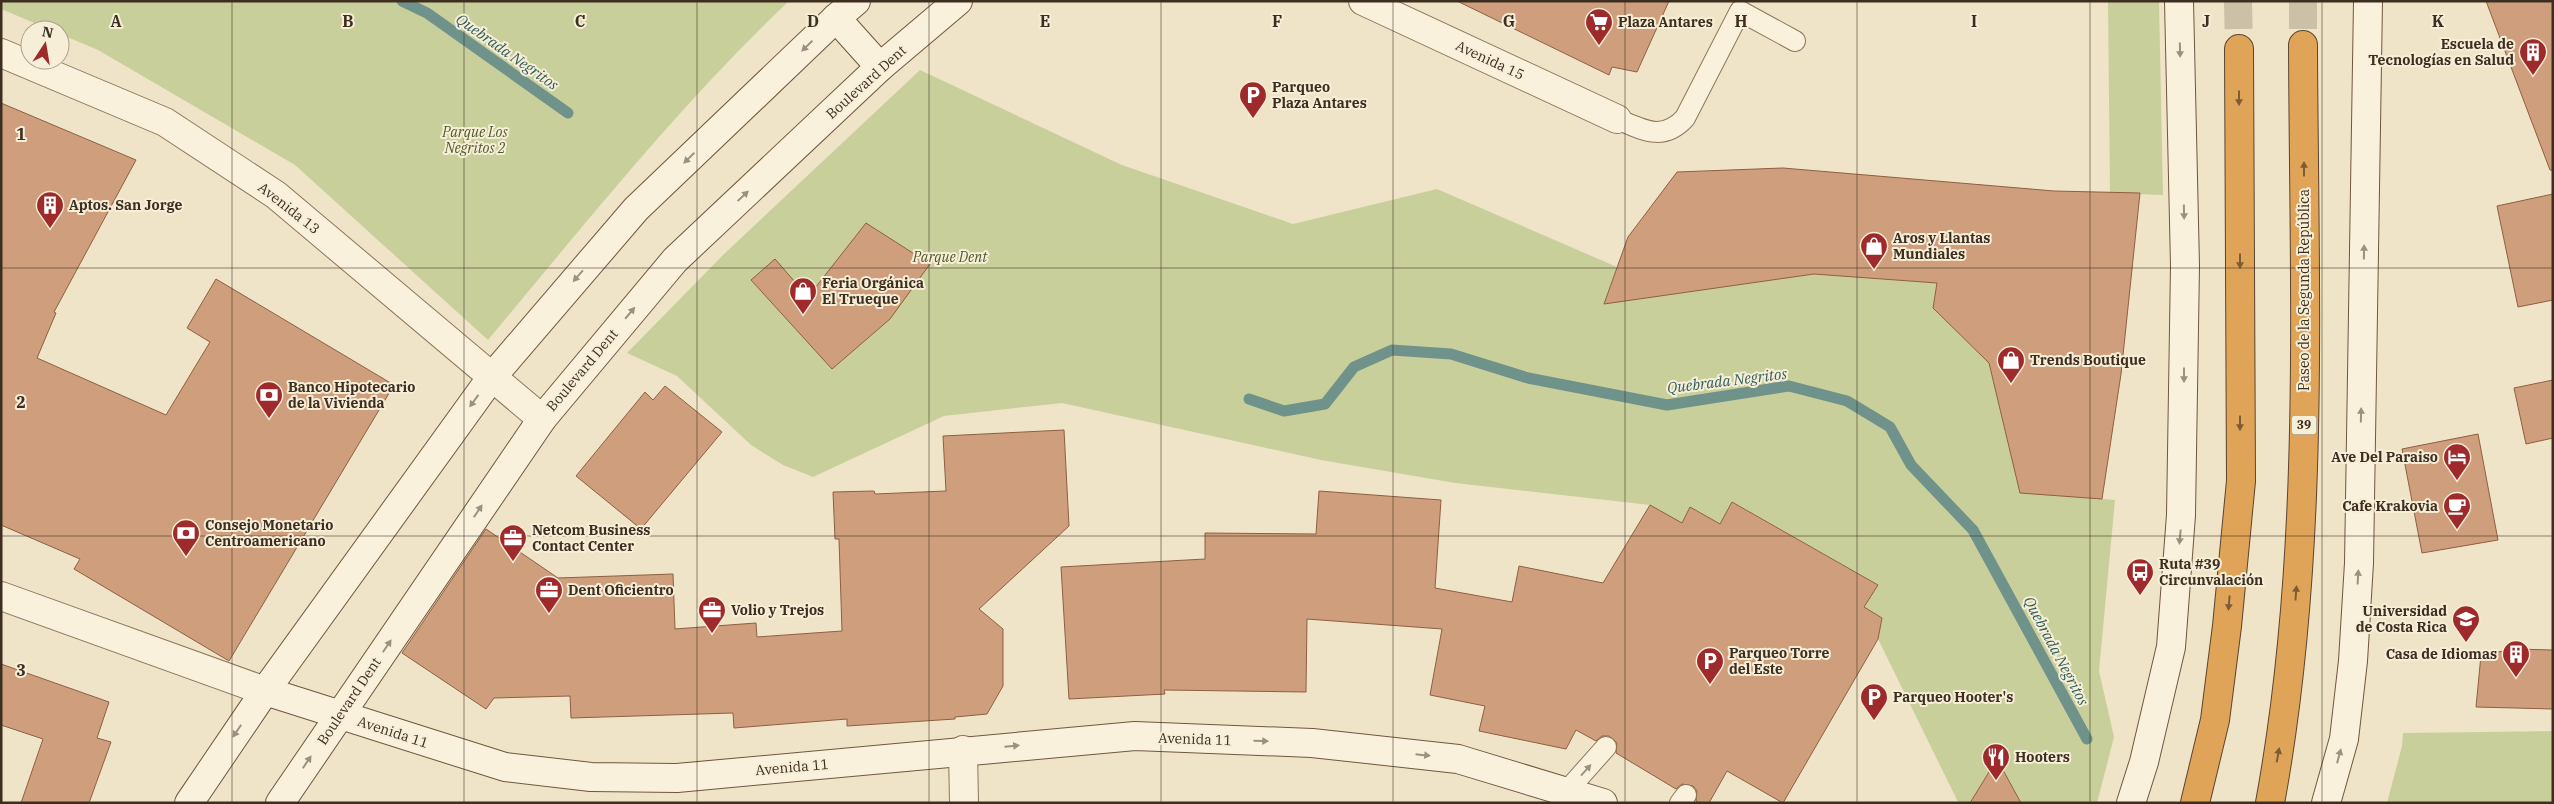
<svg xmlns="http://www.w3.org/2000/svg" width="2554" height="804" font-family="'IBM Plex Serif',serif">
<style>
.green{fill:#c9cf9b}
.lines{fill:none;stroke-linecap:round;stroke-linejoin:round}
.stream{stroke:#6f938a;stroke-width:11}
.building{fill:#cf9f7d;stroke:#8d5f41}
.highway-tunnel{stroke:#ccc0a6;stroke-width:28;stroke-dasharray:28 14;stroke-linecap:butt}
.lane-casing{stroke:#8d765c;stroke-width:22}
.street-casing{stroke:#8d765c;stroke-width:30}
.secondary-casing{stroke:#6f573f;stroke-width:30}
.highway-casing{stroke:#5b4430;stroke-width:30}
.lane{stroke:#faf1dc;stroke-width:20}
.street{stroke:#faf1dc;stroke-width:28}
.secondary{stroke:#faf1dc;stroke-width:28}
.highway{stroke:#e0a458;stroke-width:28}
.oneway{fill:#9c907e}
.oneway2{fill:#7e5d36}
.grid{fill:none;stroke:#3d2e20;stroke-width:1;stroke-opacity:0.55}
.labels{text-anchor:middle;stroke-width:4;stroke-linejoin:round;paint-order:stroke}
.shield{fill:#f7eed8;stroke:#756857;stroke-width:1}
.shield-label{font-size:12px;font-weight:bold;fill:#3d2e20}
.poi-label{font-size:14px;font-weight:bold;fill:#3d2e20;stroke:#f7eed8;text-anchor:start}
.street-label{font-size:14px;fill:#3d2e20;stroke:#f7eed8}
.park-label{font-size:14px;font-style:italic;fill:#4d5a26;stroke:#f7eed8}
.water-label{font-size:15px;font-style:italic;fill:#2f5d5a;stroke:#f7eed8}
.grid-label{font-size:16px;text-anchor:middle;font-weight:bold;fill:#3d2e20;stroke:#f7eed8;stroke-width:4;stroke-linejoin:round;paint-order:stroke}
</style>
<rect width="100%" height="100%" fill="#f0e4c8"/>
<!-- green -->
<g class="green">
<path d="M1,1H789C679,105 585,224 488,340L295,165L98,50L60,34V30H51L1,9Z"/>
<polygon points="2108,1 2159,1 2163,195 2110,193"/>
<polygon points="920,70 1122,165 1293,224 1437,189 1617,267 1604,304 1814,274 1937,283 1933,308 1989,363 2020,492 2115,500 2099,671 2114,737 2097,803 2021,803 1997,759 1970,803 1958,802 1878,639 1882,618 1864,607 1877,584 1733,502 1720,524 1691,508 1682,523 1650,505 1455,483 1321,460 1062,403 944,416 813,477 783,465 751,445 677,376 627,353 724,254"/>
<polygon points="2553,731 2553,803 2387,803 2402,746 2403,733"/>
</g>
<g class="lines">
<!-- stream -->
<g class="stream">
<polyline points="402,1 427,13 568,113"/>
<polyline points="1249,399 1284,411 1325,404 1354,367 1392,350 1451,354 1528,378 1667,405 1789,386 1847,401 1890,427 1911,465 1973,530 2087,739"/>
</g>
</g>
<!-- building -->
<g class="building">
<polygon points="1457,1 1669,1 1637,72 1612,67 1609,75"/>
<polygon points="2486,1 2553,1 2553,170 2550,170"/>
<polygon points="1,103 136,160 54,312 56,313 37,358 166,415 210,342 187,328 216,279 394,385 229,661 74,569 80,559 1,525"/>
<polygon points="1783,168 2054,191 2140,193 2121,374 2102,499 2020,493 1989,363 1933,308 1937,283 1814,274 1604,304 1628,237 1677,172"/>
<polygon points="2553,194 2553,300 2518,307 2497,206"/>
<polygon points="866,223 930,264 890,319 832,369 751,280 775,259 808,297"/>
<polygon points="2553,380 2553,438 2526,444 2514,388"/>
<polygon points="665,386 722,432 641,529 576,476 645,392 653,400"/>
<polygon points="1064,430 1069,526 979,609 1003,629 1003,686 987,714 955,717 955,719 847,726 847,719 734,728 733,713 571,718 570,696 494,698 486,709 402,653 486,529 558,578 673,574 675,629 756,623 757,637 842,631 839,539 835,539 833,492 874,491 875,494 946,491 943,436"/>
<polygon points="2478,434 2498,540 2422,553 2402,449"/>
<polygon points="1319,491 1441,500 1435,588 1512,602 1519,566 1603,583 1650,505 1682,523 1690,507 1720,524 1732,502 1878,585 1864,607 1882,618 1878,639 1783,803 1727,771 1709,803 1699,803 1696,801 1697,791 1693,786 1682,784 1676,789 1616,753 1617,743 1609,736 1602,736 1596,741 1576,730 1566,749 1479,731 1485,706 1430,695 1442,629 1307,619 1306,692 1164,690 1165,694 1069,699 1061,567 1205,559 1205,533 1316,534"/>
<polygon points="2515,649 2553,650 2553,709 2476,707 2481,655"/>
<polygon points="1,664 109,702 97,738 111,742 89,803 21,803 43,739 1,725"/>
<polygon points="1997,759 2021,803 1970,803"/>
</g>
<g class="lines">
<!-- highway-tunnel -->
<g class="highway-tunnel">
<polyline points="2238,1 2239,49"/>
<polyline points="2303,1 2303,45"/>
</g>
<!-- lane casing -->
<g class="lane-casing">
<g id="lane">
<path d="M1617,119C1643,130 1663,142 1685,118L1740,11L1795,41"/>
<polyline points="1566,792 1606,747"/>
<polyline points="1680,803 1686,795"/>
</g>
</g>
<!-- street casing -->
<g class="street-casing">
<g id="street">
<polyline points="1363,1 1617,119"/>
<polyline points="1,53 165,122 276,195 542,419"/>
<polyline points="1,596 265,691"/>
<polyline points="963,750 964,803"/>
</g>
</g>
<!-- secondary casing -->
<g class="secondary-casing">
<g id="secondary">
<polyline points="836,18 880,67"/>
<polyline points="265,691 505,767 591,777 677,778 1135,736 1312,743 1458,759 1603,803"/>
<polyline points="189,803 265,691 491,378 636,209 836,18 856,1"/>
<polyline points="280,803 542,419 675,260 880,67 958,1"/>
<polyline points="2131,803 2144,762 2171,647 2181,515 2185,266 2179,1"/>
<polyline points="2326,803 2344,739 2353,661 2359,563 2368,1"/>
</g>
</g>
<!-- highway casing -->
<g class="highway-casing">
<g id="highway">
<polyline points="2195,803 2215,720 2227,626 2241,481 2239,49"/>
<path d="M2270,803C2316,553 2304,298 2303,45"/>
</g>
</g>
<!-- lane -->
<use href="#lane" class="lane"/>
<!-- street -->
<use href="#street" class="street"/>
<!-- secondary -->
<use href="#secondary" class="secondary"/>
<!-- highway -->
<use href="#highway" class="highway"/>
</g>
<!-- one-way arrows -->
<defs><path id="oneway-solid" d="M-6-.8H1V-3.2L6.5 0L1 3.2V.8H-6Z" transform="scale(1.25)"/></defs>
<g class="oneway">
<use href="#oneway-solid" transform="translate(807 46) rotate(136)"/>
<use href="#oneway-solid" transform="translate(2180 50) rotate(89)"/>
<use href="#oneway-solid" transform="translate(689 158) rotate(136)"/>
<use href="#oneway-solid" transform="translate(743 196) rotate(-43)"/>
<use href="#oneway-solid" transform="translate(2184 212) rotate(89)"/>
<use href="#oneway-solid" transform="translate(2364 252) rotate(-89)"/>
<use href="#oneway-solid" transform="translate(578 276) rotate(131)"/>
<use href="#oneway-solid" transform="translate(630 313) rotate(-50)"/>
<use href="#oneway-solid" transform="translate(2184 375) rotate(90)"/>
<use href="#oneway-solid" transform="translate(474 401) rotate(126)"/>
<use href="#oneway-solid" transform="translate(2361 415) rotate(-89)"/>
<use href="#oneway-solid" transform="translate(478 511) rotate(-56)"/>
<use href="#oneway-solid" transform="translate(2180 537) rotate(95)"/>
<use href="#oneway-solid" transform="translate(2358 577) rotate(-87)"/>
<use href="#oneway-solid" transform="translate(387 646) rotate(-56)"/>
<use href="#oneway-solid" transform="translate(237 731) rotate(124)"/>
<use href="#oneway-solid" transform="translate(1261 741) rotate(2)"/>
<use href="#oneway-solid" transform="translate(1012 746) rotate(-5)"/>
<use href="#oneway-solid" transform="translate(1423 755) rotate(6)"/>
<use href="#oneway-solid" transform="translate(2339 756) rotate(-75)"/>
<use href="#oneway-solid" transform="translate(307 762) rotate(-56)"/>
<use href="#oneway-solid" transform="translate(1586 770) rotate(-48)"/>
</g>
<g class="oneway2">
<use href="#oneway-solid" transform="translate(2239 98) rotate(90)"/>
<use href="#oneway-solid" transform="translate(2304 169) rotate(-90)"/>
<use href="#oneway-solid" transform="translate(2240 261) rotate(90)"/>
<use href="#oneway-solid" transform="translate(2240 423) rotate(90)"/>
<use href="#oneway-solid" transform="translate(2296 593) rotate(-86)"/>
<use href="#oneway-solid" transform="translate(2229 603) rotate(95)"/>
<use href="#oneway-solid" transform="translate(2278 755) rotate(-80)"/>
</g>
<!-- grid -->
<path class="grid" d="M232,1V803M464,1V803M697,1V803M929,1V803M1161,1V803M1393,1V803M1625,1V803M1857,1V803M2090,1V803M2322,1V803M1,268H2553M1,536H2553"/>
<!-- icons -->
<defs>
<g id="supermarket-pin" transform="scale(1.4375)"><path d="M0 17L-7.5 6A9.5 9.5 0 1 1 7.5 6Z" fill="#9e2a2b" stroke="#f7eed8"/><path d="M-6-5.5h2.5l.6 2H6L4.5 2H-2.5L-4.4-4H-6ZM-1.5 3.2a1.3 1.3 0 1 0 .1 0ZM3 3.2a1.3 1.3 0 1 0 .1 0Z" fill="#fff"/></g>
<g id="building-pin" transform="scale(1.4375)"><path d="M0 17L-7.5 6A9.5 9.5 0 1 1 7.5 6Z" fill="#9e2a2b" stroke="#f7eed8"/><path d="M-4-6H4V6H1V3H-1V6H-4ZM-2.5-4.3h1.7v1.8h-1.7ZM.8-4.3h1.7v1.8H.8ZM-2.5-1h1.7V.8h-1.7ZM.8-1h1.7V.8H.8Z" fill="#fff"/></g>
<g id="parking-pin" transform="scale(1.4375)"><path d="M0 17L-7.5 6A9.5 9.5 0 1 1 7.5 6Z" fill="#9e2a2b" stroke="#f7eed8"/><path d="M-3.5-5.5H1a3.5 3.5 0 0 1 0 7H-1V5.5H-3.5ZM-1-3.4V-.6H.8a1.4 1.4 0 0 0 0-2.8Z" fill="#fff"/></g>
<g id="shop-pin" transform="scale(1.4375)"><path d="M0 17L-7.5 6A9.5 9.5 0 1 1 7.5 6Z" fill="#9e2a2b" stroke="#f7eed8"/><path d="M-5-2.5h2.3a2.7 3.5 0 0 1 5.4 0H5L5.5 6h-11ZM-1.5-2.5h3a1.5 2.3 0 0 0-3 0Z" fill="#fff"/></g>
<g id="bank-pin" transform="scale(1.4375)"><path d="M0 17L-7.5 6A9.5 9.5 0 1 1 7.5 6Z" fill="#9e2a2b" stroke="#f7eed8"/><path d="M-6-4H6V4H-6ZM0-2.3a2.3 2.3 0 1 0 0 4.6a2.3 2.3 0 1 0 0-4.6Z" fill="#fff"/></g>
<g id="hotel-pin" transform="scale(1.4375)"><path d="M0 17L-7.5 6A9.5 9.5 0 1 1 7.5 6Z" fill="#9e2a2b" stroke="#f7eed8"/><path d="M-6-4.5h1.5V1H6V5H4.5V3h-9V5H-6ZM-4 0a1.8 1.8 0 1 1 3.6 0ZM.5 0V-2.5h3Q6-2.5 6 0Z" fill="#fff"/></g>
<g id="cafe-pin" transform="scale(1.4375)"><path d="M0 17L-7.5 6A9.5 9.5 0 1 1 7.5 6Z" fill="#9e2a2b" stroke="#f7eed8"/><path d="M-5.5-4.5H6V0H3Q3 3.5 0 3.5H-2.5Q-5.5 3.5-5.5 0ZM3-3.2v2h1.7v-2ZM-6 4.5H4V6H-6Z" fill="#fff"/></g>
<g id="office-pin" transform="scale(1.4375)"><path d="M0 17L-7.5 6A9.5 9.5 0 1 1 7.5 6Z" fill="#9e2a2b" stroke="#f7eed8"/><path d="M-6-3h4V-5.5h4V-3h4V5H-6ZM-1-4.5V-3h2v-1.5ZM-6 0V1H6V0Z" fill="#fff"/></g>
<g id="bus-pin" transform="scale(1.4375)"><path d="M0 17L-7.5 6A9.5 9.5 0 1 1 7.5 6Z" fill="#9e2a2b" stroke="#f7eed8"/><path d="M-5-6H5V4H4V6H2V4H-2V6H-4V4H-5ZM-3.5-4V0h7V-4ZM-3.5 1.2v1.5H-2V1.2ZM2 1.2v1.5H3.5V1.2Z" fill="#fff"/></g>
<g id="university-pin" transform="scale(1.4375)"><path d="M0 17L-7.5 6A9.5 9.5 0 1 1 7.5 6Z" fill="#9e2a2b" stroke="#f7eed8"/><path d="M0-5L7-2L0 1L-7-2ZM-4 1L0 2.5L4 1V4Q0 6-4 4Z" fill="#fff"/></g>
<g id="restaurant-pin" transform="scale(1.4375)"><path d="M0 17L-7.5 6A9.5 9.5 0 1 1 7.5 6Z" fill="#9e2a2b" stroke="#f7eed8"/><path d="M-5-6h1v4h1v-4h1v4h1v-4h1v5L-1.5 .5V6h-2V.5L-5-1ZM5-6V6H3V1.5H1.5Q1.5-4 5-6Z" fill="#fff"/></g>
</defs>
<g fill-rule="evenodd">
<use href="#supermarket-pin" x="1599" y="22"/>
<use href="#building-pin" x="2533" y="52"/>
<use href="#parking-pin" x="1253" y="95"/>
<use href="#building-pin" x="50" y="205"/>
<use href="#shop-pin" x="1874" y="246"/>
<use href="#shop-pin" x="803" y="291"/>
<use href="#shop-pin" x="2011" y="360"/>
<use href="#bank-pin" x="269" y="395"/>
<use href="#hotel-pin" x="2457" y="457"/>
<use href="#cafe-pin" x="2457" y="506"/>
<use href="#bank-pin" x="186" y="533"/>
<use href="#office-pin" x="513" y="538"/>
<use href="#bus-pin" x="2140" y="572"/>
<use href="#office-pin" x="549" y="590"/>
<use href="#office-pin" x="712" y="610"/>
<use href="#university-pin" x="2466" y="619"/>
<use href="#building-pin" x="2516" y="654"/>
<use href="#parking-pin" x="1710" y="661"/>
<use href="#parking-pin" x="1874" y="697"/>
<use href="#restaurant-pin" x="1996" y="757"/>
</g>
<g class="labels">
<!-- shield labels -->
<rect class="shield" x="2291.5" y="415.5" width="25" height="19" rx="4"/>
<g class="shield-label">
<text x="2304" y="429">39</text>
</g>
<!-- poi labels -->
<g class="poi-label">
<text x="1618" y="27">Plaza Antares</text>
<text x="2514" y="49" text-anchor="end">Escuela de<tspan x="2514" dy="16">Tecnologías en Salud</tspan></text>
<text x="1272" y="92">Parqueo<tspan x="1272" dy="16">Plaza Antares</tspan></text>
<text x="69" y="210">Aptos. San Jorge</text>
<text x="1893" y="243">Aros y Llantas<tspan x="1893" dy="16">Mundiales</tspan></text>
<text x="822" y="288">Feria Orgánica<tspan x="822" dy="16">El Trueque</tspan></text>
<text x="2030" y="365">Trends Boutique</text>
<text x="288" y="392">Banco Hipotecario<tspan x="288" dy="16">de la Vivienda</tspan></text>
<text x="2438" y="462" text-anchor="end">Ave Del Paraiso</text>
<text x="2438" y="511" text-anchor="end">Cafe Krakovia</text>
<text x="205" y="530">Consejo Monetario<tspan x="205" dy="16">Centroamericano</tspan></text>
<text x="532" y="535">Netcom Business<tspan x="532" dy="16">Contact Center</tspan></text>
<text x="2159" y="569">Ruta #39<tspan x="2159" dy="16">Circunvalación</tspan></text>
<text x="568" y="595">Dent Oficientro</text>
<text x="731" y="615">Volio y Trejos</text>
<text x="2447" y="616" text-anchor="end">Universidad<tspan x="2447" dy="16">de Costa Rica</tspan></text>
<text x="1729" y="658">Parqueo Torre<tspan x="1729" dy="16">del Este</tspan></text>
<text x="2497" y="659" text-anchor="end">Casa de Idiomas</text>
<text x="1893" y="702">Parqueo Hooter's</text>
<text x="2015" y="762">Hooters</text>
</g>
<!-- street labels -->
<g class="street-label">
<text transform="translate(1490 60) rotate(25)" y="5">Avenida 15</text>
<text transform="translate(866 82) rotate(-42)" y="5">Boulevard Dent</text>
<text transform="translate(289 208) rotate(38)" y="5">Avenida 13</text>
<text transform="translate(2304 290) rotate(-90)" y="5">Paseo de la Segunda República</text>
<text transform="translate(582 370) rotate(-50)" y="5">Boulevard Dent</text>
<text transform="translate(349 701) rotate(-56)" y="5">Boulevard Dent</text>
<text transform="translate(393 732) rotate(18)" y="5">Avenida 11</text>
<text transform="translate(1195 739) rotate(2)" y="5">Avenida 11</text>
<text transform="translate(792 767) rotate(-5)" y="5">Avenida 11</text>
</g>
<!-- park labels -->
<g class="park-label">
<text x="475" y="137">Parque Los<tspan x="475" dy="16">Negritos 2</tspan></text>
<text x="950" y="262">Parque Dent</text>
</g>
<!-- water labels -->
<g class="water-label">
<text transform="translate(507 52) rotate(35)" y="5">Quebrada Negritos</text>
<text transform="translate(1727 381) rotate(-7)" y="5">Quebrada Negritos</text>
<text transform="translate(2056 651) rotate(62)" y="5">Quebrada Negritos</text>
</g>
</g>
<g class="grid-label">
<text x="116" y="27">A</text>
<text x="348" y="27">B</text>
<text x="580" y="27">C</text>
<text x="813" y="27">D</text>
<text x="1045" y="27">E</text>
<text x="1277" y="27">F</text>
<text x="1509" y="27">G</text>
<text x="1741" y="27">H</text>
<text x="1974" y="27">I</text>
<text x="2206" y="27">J</text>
<text x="2438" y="27">K</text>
<text x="21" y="140">1</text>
<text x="21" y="408">2</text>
<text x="21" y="676">3</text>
</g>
<!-- border -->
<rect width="2554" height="804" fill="none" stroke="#3d2e20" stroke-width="5"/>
<!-- north arrow -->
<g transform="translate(45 45) rotate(12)"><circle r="24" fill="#f7eed8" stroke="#ada18e"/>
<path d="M0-4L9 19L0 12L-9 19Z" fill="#9e2a2b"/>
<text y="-8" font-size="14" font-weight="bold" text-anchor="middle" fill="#3d2e20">N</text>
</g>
</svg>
